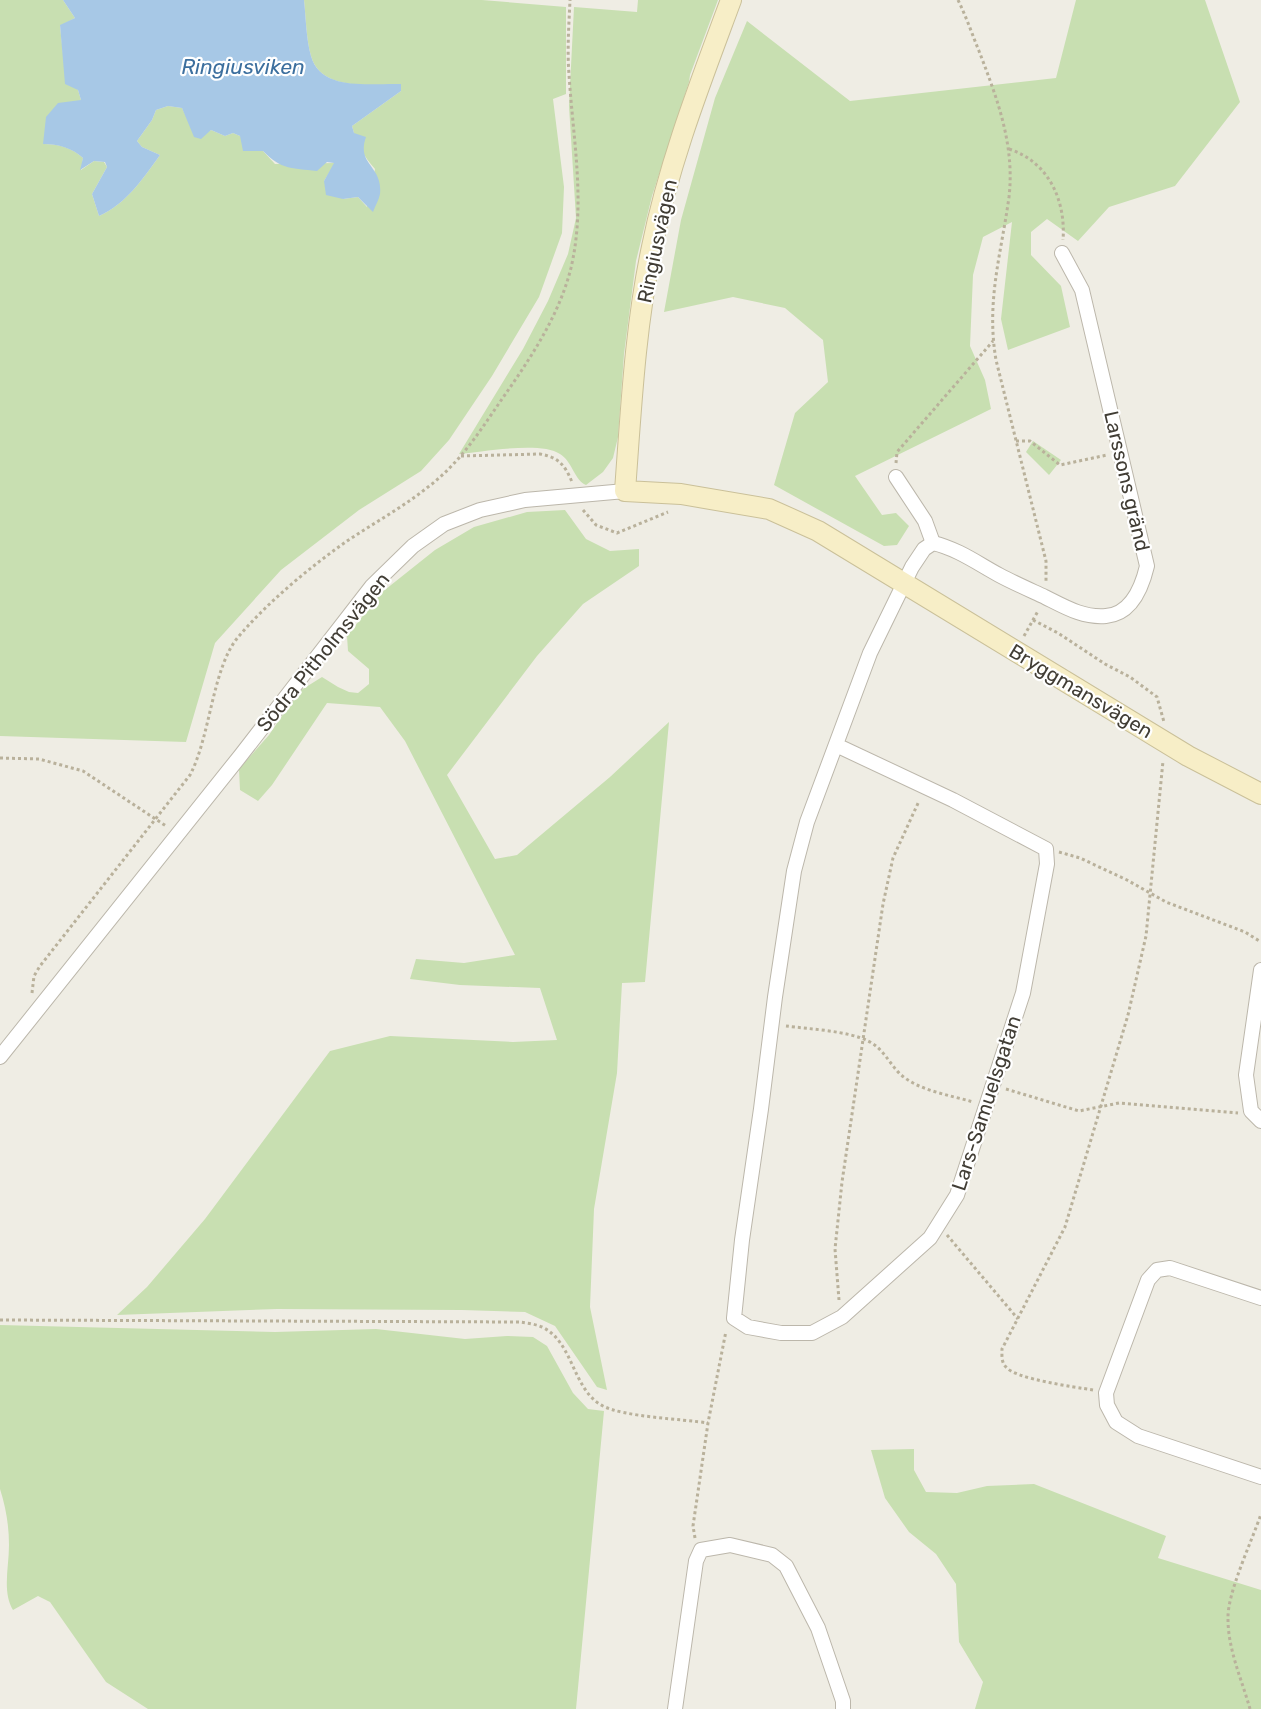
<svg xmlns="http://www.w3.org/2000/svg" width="1261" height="1709" font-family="Rubik,sans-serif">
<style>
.green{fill:#c8dfb1}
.water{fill:#a7c8e6}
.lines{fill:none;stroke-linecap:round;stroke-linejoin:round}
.street-casing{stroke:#bcb7ab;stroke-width:16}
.secondary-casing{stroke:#cac099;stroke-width:22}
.path{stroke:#b9b19b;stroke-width:3;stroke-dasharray:3 3;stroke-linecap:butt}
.street{stroke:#fff;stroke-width:14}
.secondary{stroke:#f7eec7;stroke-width:20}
.labels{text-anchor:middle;stroke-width:4.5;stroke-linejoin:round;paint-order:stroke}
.street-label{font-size:20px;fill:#413d35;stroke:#fff}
.water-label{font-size:21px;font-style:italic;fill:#3c6f9e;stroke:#fff}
</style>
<rect width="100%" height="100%" fill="#efede4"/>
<!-- green -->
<g class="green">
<path d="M0,0H63L75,18L60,26L65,72L78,90L81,100L44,144C59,144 72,148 83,158L81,170L94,161L104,162L107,167L92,194L99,216C127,203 142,180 160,155L142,147L137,141L152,120L156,110L168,106L182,108L190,124L203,135L211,130L225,136L233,133L240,136L263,151L275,164L335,163L324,181L343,199L358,197L367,207L375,169C364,157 356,142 352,126L401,91V85C372,84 321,92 311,56C306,38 306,18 304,0H482L566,7V94L553,99L564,187L562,233L539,297L492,376L449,440L421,471L359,510L281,570L215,643L186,742L0,736Z"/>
<path d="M638,0H718L690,75L689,82L652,196L636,261L624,354L618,437L613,458L603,472L586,485C575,481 572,461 560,454C541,441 482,452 459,454L523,349L548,301L568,254L576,218L569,106L574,7L637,12Z"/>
<polygon points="1076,0 1205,0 1240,102 1175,186 1109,207 1078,241 1047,219 1031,232 1031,255 1061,286 1070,327 1008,350 1001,319 1012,222 983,237 973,275 970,346 985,380 991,409 855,476 882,515 896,513 909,526 897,545 884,546 774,485 795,413 828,382 823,340 785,308 733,297 664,312 681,220 715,98 747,21 850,101 1056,78"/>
<polygon points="1033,441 1061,460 1049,475 1026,452"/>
<polygon points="565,510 586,539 610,551 639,549 639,566 583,604 537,656 447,775 495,859 517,855 610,777 669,722 645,982 622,983 617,1073 594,1209 590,1307 607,1390 597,1387 555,1326 525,1312 462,1310 277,1309 117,1315 147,1287 205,1219 330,1051 390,1036 513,1042 557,1040 540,988 460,985 410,979 416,959 464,963 515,955 405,741 380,707 327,703 272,785 258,801 240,790 239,769 269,735 298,692 322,677 338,687 349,692 358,693 369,684 369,669 348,651 347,636 381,593 435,550 474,527 527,512"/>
<path d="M0,1325L275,1332L376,1329L465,1339L507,1336L533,1337L547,1346L573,1393L588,1409L604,1411L576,1709H148L106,1682L50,1602L38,1596L13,1610C2,1592 9,1567 9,1545C9,1526 6,1508 0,1489Z"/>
<polygon points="914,1449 914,1470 926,1492 957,1493 987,1486 1034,1484 1166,1536 1158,1558 1261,1590 1261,1709 975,1709 983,1682 959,1642 956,1584 936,1554 909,1532 885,1498 871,1450"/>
</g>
<!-- water -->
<path class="water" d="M63,0H304C306,18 306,38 311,56C321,92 371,83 401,84V91L352,126L354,133L366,137C356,165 383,165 380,194C379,200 375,206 373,212L358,197L343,199L326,195L324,181L334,163L327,162L317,171C291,168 282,170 263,151H243L240,136L233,133L225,136L211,130L201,139L194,137L182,108L168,106L156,110L152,120L137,141L142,147L160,155C142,180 127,203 99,216L92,194L107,167L105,162L94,161L80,170L83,158C72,148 58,144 43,144L46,117L58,103L81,100L78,90L65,84L60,25L75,18Z"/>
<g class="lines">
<!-- street casing -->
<g class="street-casing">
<g id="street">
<polyline points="896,477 925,521 933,543"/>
<path d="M836,745L953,800L1046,849L1047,864L1023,993L957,1195L930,1238L842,1317L812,1333H781L748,1327L734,1318L742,1240L761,1109L775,997L794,871L807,822L870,653L912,567L924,549L933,543C958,549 977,563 999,575C1014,583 1030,590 1045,597C1065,607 1083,618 1106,616C1131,614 1142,587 1147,566L1082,290L1062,253"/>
<polyline points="1261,970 1246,1075 1251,1111 1261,1121"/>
<polyline points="0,1057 241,755 372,586 413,546 444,524 480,510 525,500 625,491"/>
<polyline points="1261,1298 1170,1268 1157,1270 1148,1280 1106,1393 1107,1405 1116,1422 1138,1436 1261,1477"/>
<polyline points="675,1709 696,1561 701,1550 730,1545 772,1555 786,1566 818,1628 843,1701 843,1709"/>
</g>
</g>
<!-- secondary casing -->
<g class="secondary-casing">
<path id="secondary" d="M731,0C701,81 669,162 652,247C635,327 631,410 625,491L681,494L769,509L818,531L1188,756L1261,794"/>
</g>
<!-- path -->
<g class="path">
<path d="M958,0C966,16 972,34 979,51C997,98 1015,145 1009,197C1001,255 986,301 996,360L1046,561V581"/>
<path d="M1009,149C1049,162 1066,201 1063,240"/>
<polyline points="1016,441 1030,441 1060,465 1107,455"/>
<path d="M461,456L540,454C558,457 565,465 572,482"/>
<polyline points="896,463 897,452 993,341"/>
<polyline points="583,510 596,525 617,533 668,512"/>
<polyline points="1033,620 1058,633 1105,664 1130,677 1157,697 1164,722"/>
<polyline points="1024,636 1038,611"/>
<polyline points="0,758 39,759 83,771 166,826"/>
<polyline points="1059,852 1080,858 1127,880 1166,902 1245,932 1261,942"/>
<path d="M32,993L34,976L40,966L190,775C211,735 212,667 239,636C270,600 309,568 347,541C374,523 403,507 428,487C460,463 480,431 502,399C530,359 559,316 571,268C586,203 573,140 569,74C567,50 569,24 570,0"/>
<path d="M786,1026C809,1029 849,1031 868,1041C883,1048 889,1063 900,1074C919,1091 950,1095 973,1102"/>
<polyline points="1006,1089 1079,1111 1119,1103 1238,1113"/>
<polyline points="947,1235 1018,1319"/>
<polyline points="839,1300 835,1249 842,1182 883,904 893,858 919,801"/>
<path d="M0,1320L520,1322C527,1323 535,1324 542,1327C574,1342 572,1390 603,1406C624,1417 682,1419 708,1423"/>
<path d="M1093,1390C1075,1387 1015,1379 1006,1367C1001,1362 1002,1355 1002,1349L1065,1227L1128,1015L1146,936L1163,761"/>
<polyline points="695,1538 693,1526 708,1423 726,1331"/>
<path d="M1250,1709C1242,1680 1228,1650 1228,1619C1227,1593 1252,1541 1261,1514"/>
</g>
<!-- street -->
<use href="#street" class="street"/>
<!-- secondary -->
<use href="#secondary" class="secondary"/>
</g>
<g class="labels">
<!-- street labels -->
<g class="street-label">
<text transform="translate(657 241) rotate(-78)" y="7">Ringiusvägen</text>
<text transform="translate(1127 481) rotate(77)" y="7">Larssons gränd</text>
<text transform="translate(323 652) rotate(-51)" y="7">Södra Pitholmsvägen</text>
<text transform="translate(1081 691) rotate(31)" y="7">Bryggmansvägen</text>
<text transform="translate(986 1103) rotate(-72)" y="7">Lars-Samuelsgatan</text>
</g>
<!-- water labels -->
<g class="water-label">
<text x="243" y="74">Ringiusviken</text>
</g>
</g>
</svg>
